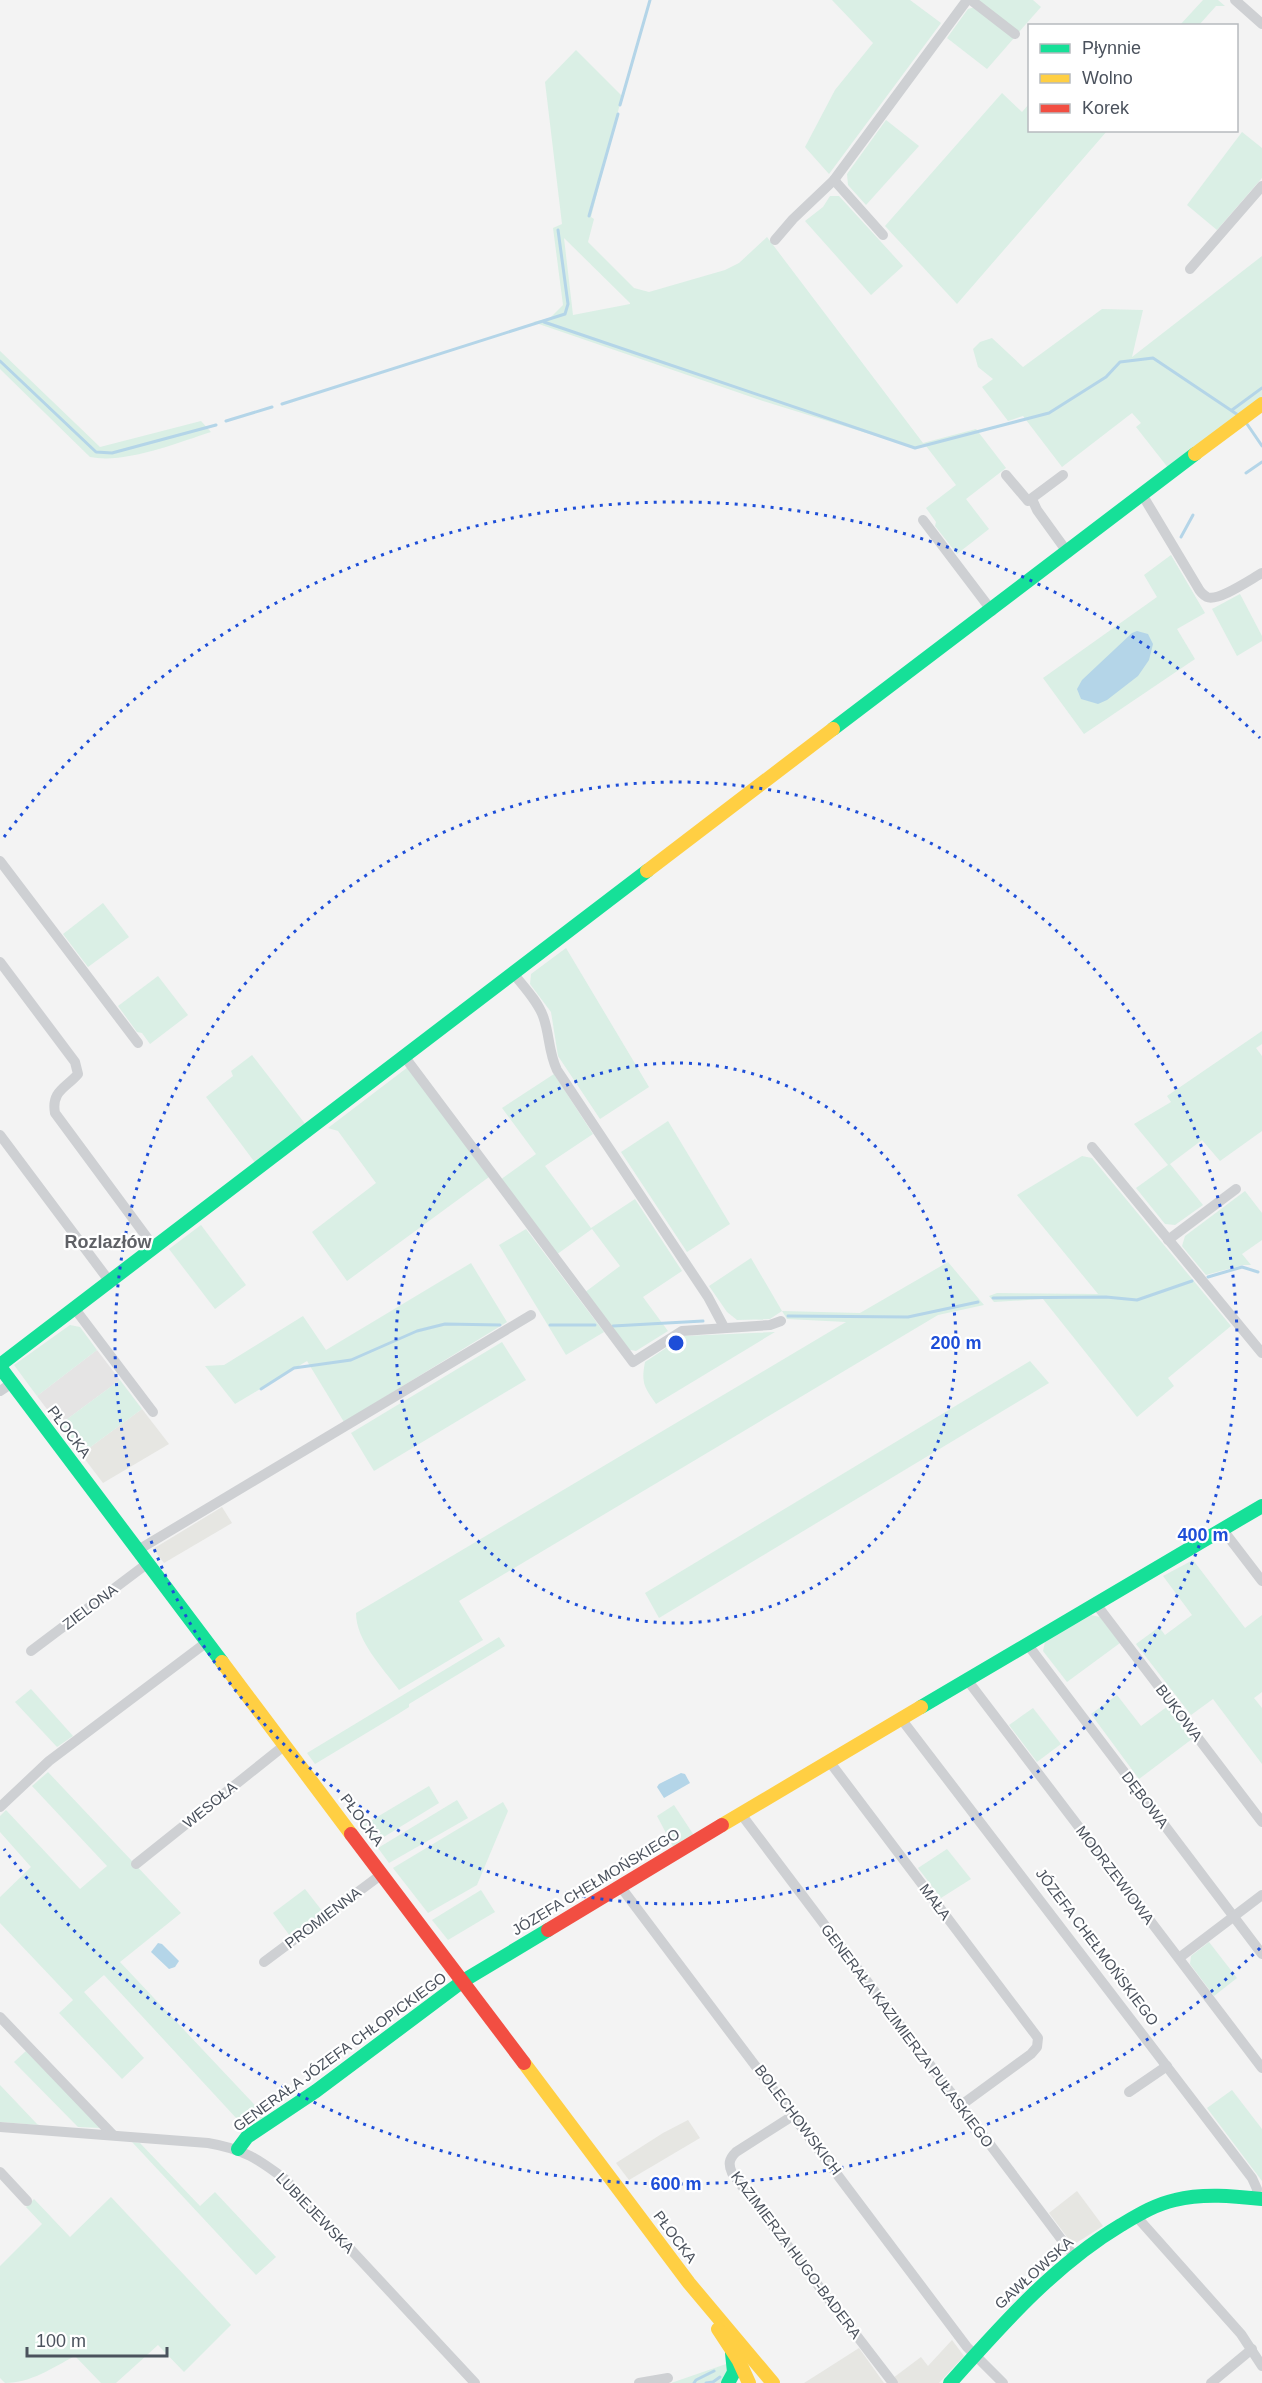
<svg xmlns="http://www.w3.org/2000/svg" width="1262" height="2383" font-family="Arial,sans-serif">
<style>
.commercial{fill:#e6e6e2}
.education{fill:#e5e4e4}
.green{fill:#daefe5;fill-rule:evenodd}
.water{fill:#b4d5e8}
.lines{fill:none;stroke-linecap:round;stroke-linejoin:round}
.stream{stroke:#b4d5e8;stroke-width:3}
.street{stroke:#ced0d3;stroke-width:10}
.fast{stroke:#16e098;stroke-width:14}
.slow{stroke:#ffcf43;stroke-width:14}
.jam{stroke:#f24e42;stroke-width:14}
.ring{fill:none;stroke:#1d4ed8;stroke-width:3;stroke-dasharray:3 6}
.labels{text-anchor:middle;stroke-width:4.5;stroke-linejoin:round;paint-order:stroke}
.street-label{font-size:15px;fill:#4b525d;stroke:#fff}
.quarter-label{font-size:18px;font-weight:bold;fill:#5f6166;stroke:#fff}
.centre{fill:#1d4ed8;stroke:#fff;stroke-width:3}
.ring-label{font-size:18px;text-anchor:middle;font-weight:bold;fill:#1d4ed8;stroke:#fff;stroke-width:4.5;stroke-linejoin:round;paint-order:stroke}
</style>
<rect width="100%" height="100%" fill="#f3f3f3"/>
<!-- commercial -->
<g class="commercial">
<polygon points="142,1409 169,1444 103,1483 81,1454"/>
<polygon points="222,1507 232,1523 164,1563 153,1549"/>
<polygon points="688,2120 700,2138 629,2180 616,2163 663,2133"/>
<polygon points="1077,2191 1103,2226 1073,2245 1049,2213"/>
<polygon points="952,2340 964,2356 939,2383 897,2383 893,2378 921,2357 928,2366"/>
<polygon points="859,2348 884,2383 804,2383 823,2371"/>
</g>
<!-- education -->
<polygon class="education" points="97,1350 120,1380 59,1425 37,1396"/>
<!-- green -->
<g class="green">
<polygon points="832,0 910,0 941,23 829,174 805,147 835,90 873,43"/>
<polygon points="978,0 1033,0 1041,7 1019,32"/>
<polygon points="1203,0 1218,0 1225,6 1216,6 1199,25 1180,25"/>
<polygon points="975,7 1014,38 987,69 947,38 968,9"/>
<path d="M576,50L622,96L591,217L594,219L588,242L634,288L649,292L725,270L739,263L767,237L923,443L976,429L1006,468L966,499L989,529L957,554L935,526L936,522L926,508L956,485L926,446L915,448L763,401L533,322L550,318L563,305L553,228L562,224L545,82ZM564,238L630,303V304L573,315Z"/>
<polygon points="1002,93 1022,112 1029,104 1030,130 1107,131 957,304 885,226"/>
<polygon points="886,120 919,146 866,205 848,185 847,174"/>
<polygon points="1242,132 1262,148 1262,178 1217,230 1187,205"/>
<polygon points="830,196 839,196 903,266 871,295 805,221 823,207"/>
<polygon points="1262,256 1262,400 1169,469 1136,427 1141,423 1132,413 1062,467 1023,416 1008,421 982,387 993,379 978,367 973,349 980,342 992,338 1023,367 1102,309 1143,310 1132,357"/>
<path d="M0,351L100,447L201,421L211,432C177,443 125,464 90,457L0,369Z"/>
<polygon points="1171,555 1205,613 1177,629 1195,659 1084,734 1043,678 1157,597 1144,575"/>
<polygon points="1240,594 1262,636 1262,641 1237,656 1212,609"/>
<polygon points="103,903 129,937 88,967 63,934"/>
<polygon points="566,948 649,1087 600,1119 558,1056 551,1012 530,984 531,974"/>
<polygon points="158,976 188,1015 150,1044 142,1033 137,1032 118,1006"/>
<polygon points="1262,1031 1262,1044 1256,1048 1262,1056 1262,1131 1220,1161 1202,1140 1170,1164 1203,1205 1175,1225 1165,1224 1136,1188 1168,1165 1134,1124 1171,1102 1167,1096"/>
<polygon points="252,1055 306,1125 256,1164 206,1097 233,1076 231,1071"/>
<polygon points="408,1067 489,1177 347,1281 312,1232 376,1183 338,1131 328,1128"/>
<polygon points="554,1074 593,1134 545,1166 591,1228 635,1199 682,1271 643,1297 668,1331 636,1351 625,1349 584,1293 620,1266 592,1229 556,1255 500,1180 536,1154 502,1108"/>
<polygon points="668,1121 730,1224 687,1252 621,1152"/>
<polygon points="1082,1156 1092,1158 1231,1326 1168,1378 1174,1386 1137,1417 1043,1299 994,1302 989,1296 997,1293 1098,1294 1017,1195"/>
<polygon points="1245,1191 1262,1213 1262,1240 1242,1254 1251,1265 1243,1265 1206,1275 1182,1246 1185,1236"/>
<polygon points="201,1225 246,1285 215,1309 169,1249"/>
<polygon points="526,1229 604,1332 566,1355 499,1245"/>
<path d="M751,1258L782,1311L860,1313L948,1262L984,1305L938,1315L459,1601L483,1640L399,1690C383,1668 356,1641 356,1613L846,1322L787,1319L782,1311L770,1319L737,1320L727,1312L709,1286Z"/>
<polygon points="471,1263 507,1322 344,1422 307,1361 235,1404 205,1366 224,1365 303,1316 326,1350"/>
<polygon points="70,1325 80,1327 97,1350 37,1396 14,1365"/>
<path d="M775,1332L656,1404C644,1387 641,1383 645,1362L684,1336Z"/>
<polygon points="502,1342 526,1380 374,1471 351,1433"/>
<polygon points="1030,1361 1049,1383 659,1618 645,1593"/>
<polygon points="120,1380 142,1409 81,1454 59,1425"/>
<polygon points="1193,1560 1245,1628 1262,1615 1262,1692 1254,1698 1262,1708 1262,1764 1213,1699 1191,1715 1136,1644 1159,1627 1165,1635 1192,1615 1163,1576"/>
<polygon points="1091,1615 1100,1617 1120,1643 1067,1682 1043,1651 1045,1642"/>
<polygon points="499,1637 505,1646 409,1704 409,1707 398,1714 315,1764 307,1753"/>
<polygon points="31,1689 73,1736 57,1747 15,1702"/>
<polygon points="1117,1695 1141,1726 1168,1706 1192,1739 1139,1779 1091,1714"/>
<polygon points="1033,1708 1061,1744 1037,1762 1009,1725"/>
<polygon points="48,1772 181,1913 120,1962 269,2120 249,2132 104,1975 84,1992 144,2058 122,2079 59,2013 73,2000 0,1923 0,1897 31,1867 0,1832 0,1816 6,1810 80,1889 107,1866 32,1786"/>
<polygon points="429,1786 439,1803 374,1843 362,1826"/>
<polygon points="457,1800 468,1818 389,1863 378,1848"/>
<polygon points="503,1802 508,1811 477,1885 428,1913 393,1868"/>
<polygon points="674,1805 695,1837 675,1850 657,1816"/>
<polygon points="947,1849 971,1879 941,1898 918,1868"/>
<polygon points="305,1889 323,1912 290,1936 273,1913"/>
<polygon points="481,1890 495,1912 448,1940 432,1920"/>
<polygon points="1209,1942 1237,1978 1214,1996 1190,1964 1191,1956"/>
<polygon points="26,2051 101,2128 78,2127 14,2062"/>
<polygon points="0,2085 37,2124 39,2125 0,2122"/>
<polygon points="1232,2090 1262,2129 1262,2181 1207,2108"/>
<polygon points="132,2142 140,2143 200,2206 215,2192 276,2257 256,2275"/>
<path d="M111,2197L231,2325L184,2372L158,2345L116,2383H101L75,2356C52,2368 31,2383 5,2383L0,2378V2266L42,2224L26,2207L34,2199L70,2237Z"/>
<polygon points="729,2363 729,2367 722,2383 671,2383"/>
</g>
<!-- water -->
<g class="water">
<polygon points="1137,631 1148,634 1153,644 1149,660 1138,676 1107,700 1098,704 1081,699 1077,689 1082,680 1132,633"/>
<polygon points="681,1773 685,1774 690,1783 664,1798 657,1787 659,1784"/>
<polygon points="158,1943 162,1944 179,1961 175,1967 169,1969 151,1952"/>
</g>
<g class="lines">
<!-- stream -->
<g class="stream">
<polyline points="620,105 650,0"/>
<polyline points="589,216 618,114"/>
<polyline points="544,322 915,448 1049,413 1106,377 1120,362 1153,358 1238,415"/>
<polyline points="0,361 96,452 112,453 216,425"/>
<polyline points="282,404 565,314 568,304 558,230"/>
<polyline points="1232,410 1262,388"/>
<polyline points="226,421 272,407"/>
<polyline points="1247,424 1262,446"/>
<polyline points="1246,473 1262,462"/>
<polyline points="1181,537 1193,515"/>
<polyline points="1208,1277 1242,1267 1258,1272"/>
<polyline points="993,1298 1106,1297 1137,1300 1192,1281"/>
<polyline points="788,1316 908,1317 978,1302"/>
<polyline points="550,1325 595,1325"/>
<polyline points="613,1326 703,1321"/>
<polyline points="261,1389 294,1368 351,1360 417,1331 445,1324 500,1325"/>
<polyline points="694,2383 696,2380 714,2371"/>
<polyline points="706,2383 713,2382 720,2377"/>
</g>
<!-- street -->
<g class="street">
<polyline points="971,0 1015,34"/>
<polyline points="1235,0 1262,24"/>
<polyline points="834,180 883,235"/>
<polyline points="775,240 793,219 834,180 967,0"/>
<polyline points="1190,269 1262,186"/>
<polyline points="1006,475 1028,501 1063,475"/>
<path d="M1143,496L1197,586C1199,590 1203,595 1207,597C1218,602 1251,579 1262,573"/>
<polyline points="1032,499 1037,510 1068,553"/>
<polyline points="923,520 992,611"/>
<polyline points="0,861 138,1043"/>
<path d="M0,962L75,1062L78,1074C66,1088 51,1091 55,1113L154,1247"/>
<path d="M513,973C523,986 537,1000 543,1016C550,1035 548,1051 557,1070L708,1297L724,1327"/>
<polyline points="404,1056 633,1362 682,1331 770,1325 781,1321"/>
<polyline points="0,1135 110,1282"/>
<polyline points="1092,1147 1262,1353"/>
<polyline points="1168,1240 1236,1189"/>
<polyline points="75,1309 153,1412"/>
<polyline points="0,1391 12,1383"/>
<polyline points="1223,1530 1262,1581"/>
<polyline points="138,1550 531,1315"/>
<polyline points="1096,1604 1262,1822"/>
<polyline points="1028,1645 1262,1954"/>
<polyline points="31,1651 148,1563"/>
<polyline points="968,1681 1262,2068"/>
<polyline points="902,1720 1252,2178 1257,2189 1256,2199"/>
<polyline points="829,1761 1038,2038 1037,2047 1031,2054 960,2106"/>
<polyline points="0,1807 49,1761 207,1642"/>
<polyline points="741,1814 1074,2256"/>
<polyline points="136,1864 285,1745"/>
<polyline points="620,1886 967,2347 1003,2383"/>
<polyline points="1179,1958 1262,1895"/>
<polyline points="264,1962 382,1874"/>
<polyline points="0,2017 113,2135"/>
<polyline points="1129,2092 1167,2066"/>
<path d="M794,2115L736,2152C729,2159 728,2164 732,2173L893,2383"/>
<path d="M0,2127L208,2143C244,2149 258,2159 286,2180L475,2383"/>
<polyline points="0,2172 27,2201"/>
<polyline points="1136,2216 1241,2334 1262,2366"/>
<polyline points="639,2383 668,2378"/>
<polyline points="1211,2383 1252,2349"/>
</g>
<!-- fast -->
<g class="fast">
<polyline points="833,729 1195,454"/>
<polyline points="0,1365 647,871"/>
<polyline points="0,1367 222,1662"/>
<polyline points="921,1707 1262,1506"/>
<polyline points="238,2149 247,2137 316,2091 463,1981 548,1930"/>
<polyline points="728,2383 734,2372 732,2353"/>
<path d="M950,2383C1002,2325 1053,2266 1121,2225C1138,2215 1156,2204 1175,2200C1203,2193 1233,2196 1262,2199"/>
</g>
<!-- slow -->
<g class="slow">
<polyline points="1195,454 1262,404"/>
<polyline points="647,871 833,729"/>
<polyline points="222,1662 351,1834"/>
<polyline points="722,1825 921,1707"/>
<polyline points="524,2063 689,2283 773,2383"/>
<polyline points="718,2329 739,2361 749,2383"/>
</g>
<!-- jam -->
<g class="jam">
<polyline points="351,1834 524,2063"/>
<polyline points="548,1930 722,1825"/>
</g>
</g>
<!-- distance rings -->
<g class="ring">
<circle cx="676" cy="1343" r="280"/>
<circle cx="676" cy="1343" r="561"/>
<path d="M1260 1948A841 841 0 0 1 4 1849M4 837A841 841 0 0 1 1260 738"/>
</g>
<g class="labels">
<!-- street labels -->
<g class="street-label">
<text transform="translate(69 1432) rotate(53)" y="5">PŁOCKA</text>
<text transform="translate(90 1607) rotate(-37)" y="5">ZIELONA</text>
<text transform="translate(1179 1713) rotate(53)" y="5">BUKOWA</text>
<text transform="translate(1145 1800) rotate(53)" y="5">DĘBOWA</text>
<text transform="translate(210 1805) rotate(-39)" y="5">WESOŁA</text>
<text transform="translate(362 1820) rotate(53)" y="5">PŁOCKA</text>
<text transform="translate(1115 1875) rotate(53)" y="5">MODRZEWIOWA</text>
<text transform="translate(596 1882) rotate(-31)" y="5">JÓZEFA CHEŁMOŃSKIEGO</text>
<text transform="translate(935 1902) rotate(53)" y="5">MAŁA</text>
<text transform="translate(323 1918) rotate(-37)" y="5">PROMIENNA</text>
<text transform="translate(1097 1947) rotate(53)" y="5">JÓZEFA CHEŁMOŃSKIEGO</text>
<text transform="translate(907 2036) rotate(53)" y="5">GENERAŁA KAZIMIERZA PUŁASKIEGO</text>
<text transform="translate(340 2052) rotate(-36)" y="5">GENERAŁA JÓZEFA CHŁOPICKIEGO</text>
<text transform="translate(798 2120) rotate(53)" y="5">BOLECHOWSKICH</text>
<text transform="translate(315 2213) rotate(46)" y="5">LUBIEJEWSKA</text>
<text transform="translate(675 2237) rotate(53)" y="5">PŁOCKA</text>
<text transform="translate(796 2255) rotate(53)" y="5">KAZIMIERZA HUGO-BADERA</text>
<text transform="translate(1034 2273) rotate(-42)" y="5">GAWŁOWSKA</text>
</g>
<!-- quarter labels -->
<g class="quarter-label">
<text x="108" y="1248">Rozlazłów</text>
</g>
</g>
<circle cx="676" cy="1343" r="9" class="centre"/>
<g class="ring-label">
<text x="956" y="1349">200 m</text>
<text x="1203" y="1541">400 m</text>
<text x="676" y="2190">600 m</text>
</g>
<!-- legend -->
<rect x="1028" y="24" width="210" height="108" fill="#ffffff" stroke="#b7babe" stroke-width="1.5"/>
<rect x="1040" y="44" width="30" height="9" fill="#16e098" stroke="#b7babe" stroke-width="1.5"/>
<text x="1082" y="54" font-size="18" fill="#4b525d">Płynnie</text>
<rect x="1040" y="74" width="30" height="9" fill="#ffcf43" stroke="#b7babe" stroke-width="1.5"/>
<text x="1082" y="84" font-size="18" fill="#4b525d">Wolno</text>
<rect x="1040" y="104" width="30" height="9" fill="#f24e42" stroke="#b7babe" stroke-width="1.5"/>
<text x="1082" y="114" font-size="18" fill="#4b525d">Korek</text>
<!-- scale -->
<path d="M27 2347v9h140v-9" fill="none" stroke="#4b525d" stroke-width="3"/>
<text x="36" y="2347" font-size="18" fill="#4b525d" stroke="#ffffff" stroke-width="4.5" paint-order="stroke">100 m</text>
</svg>
